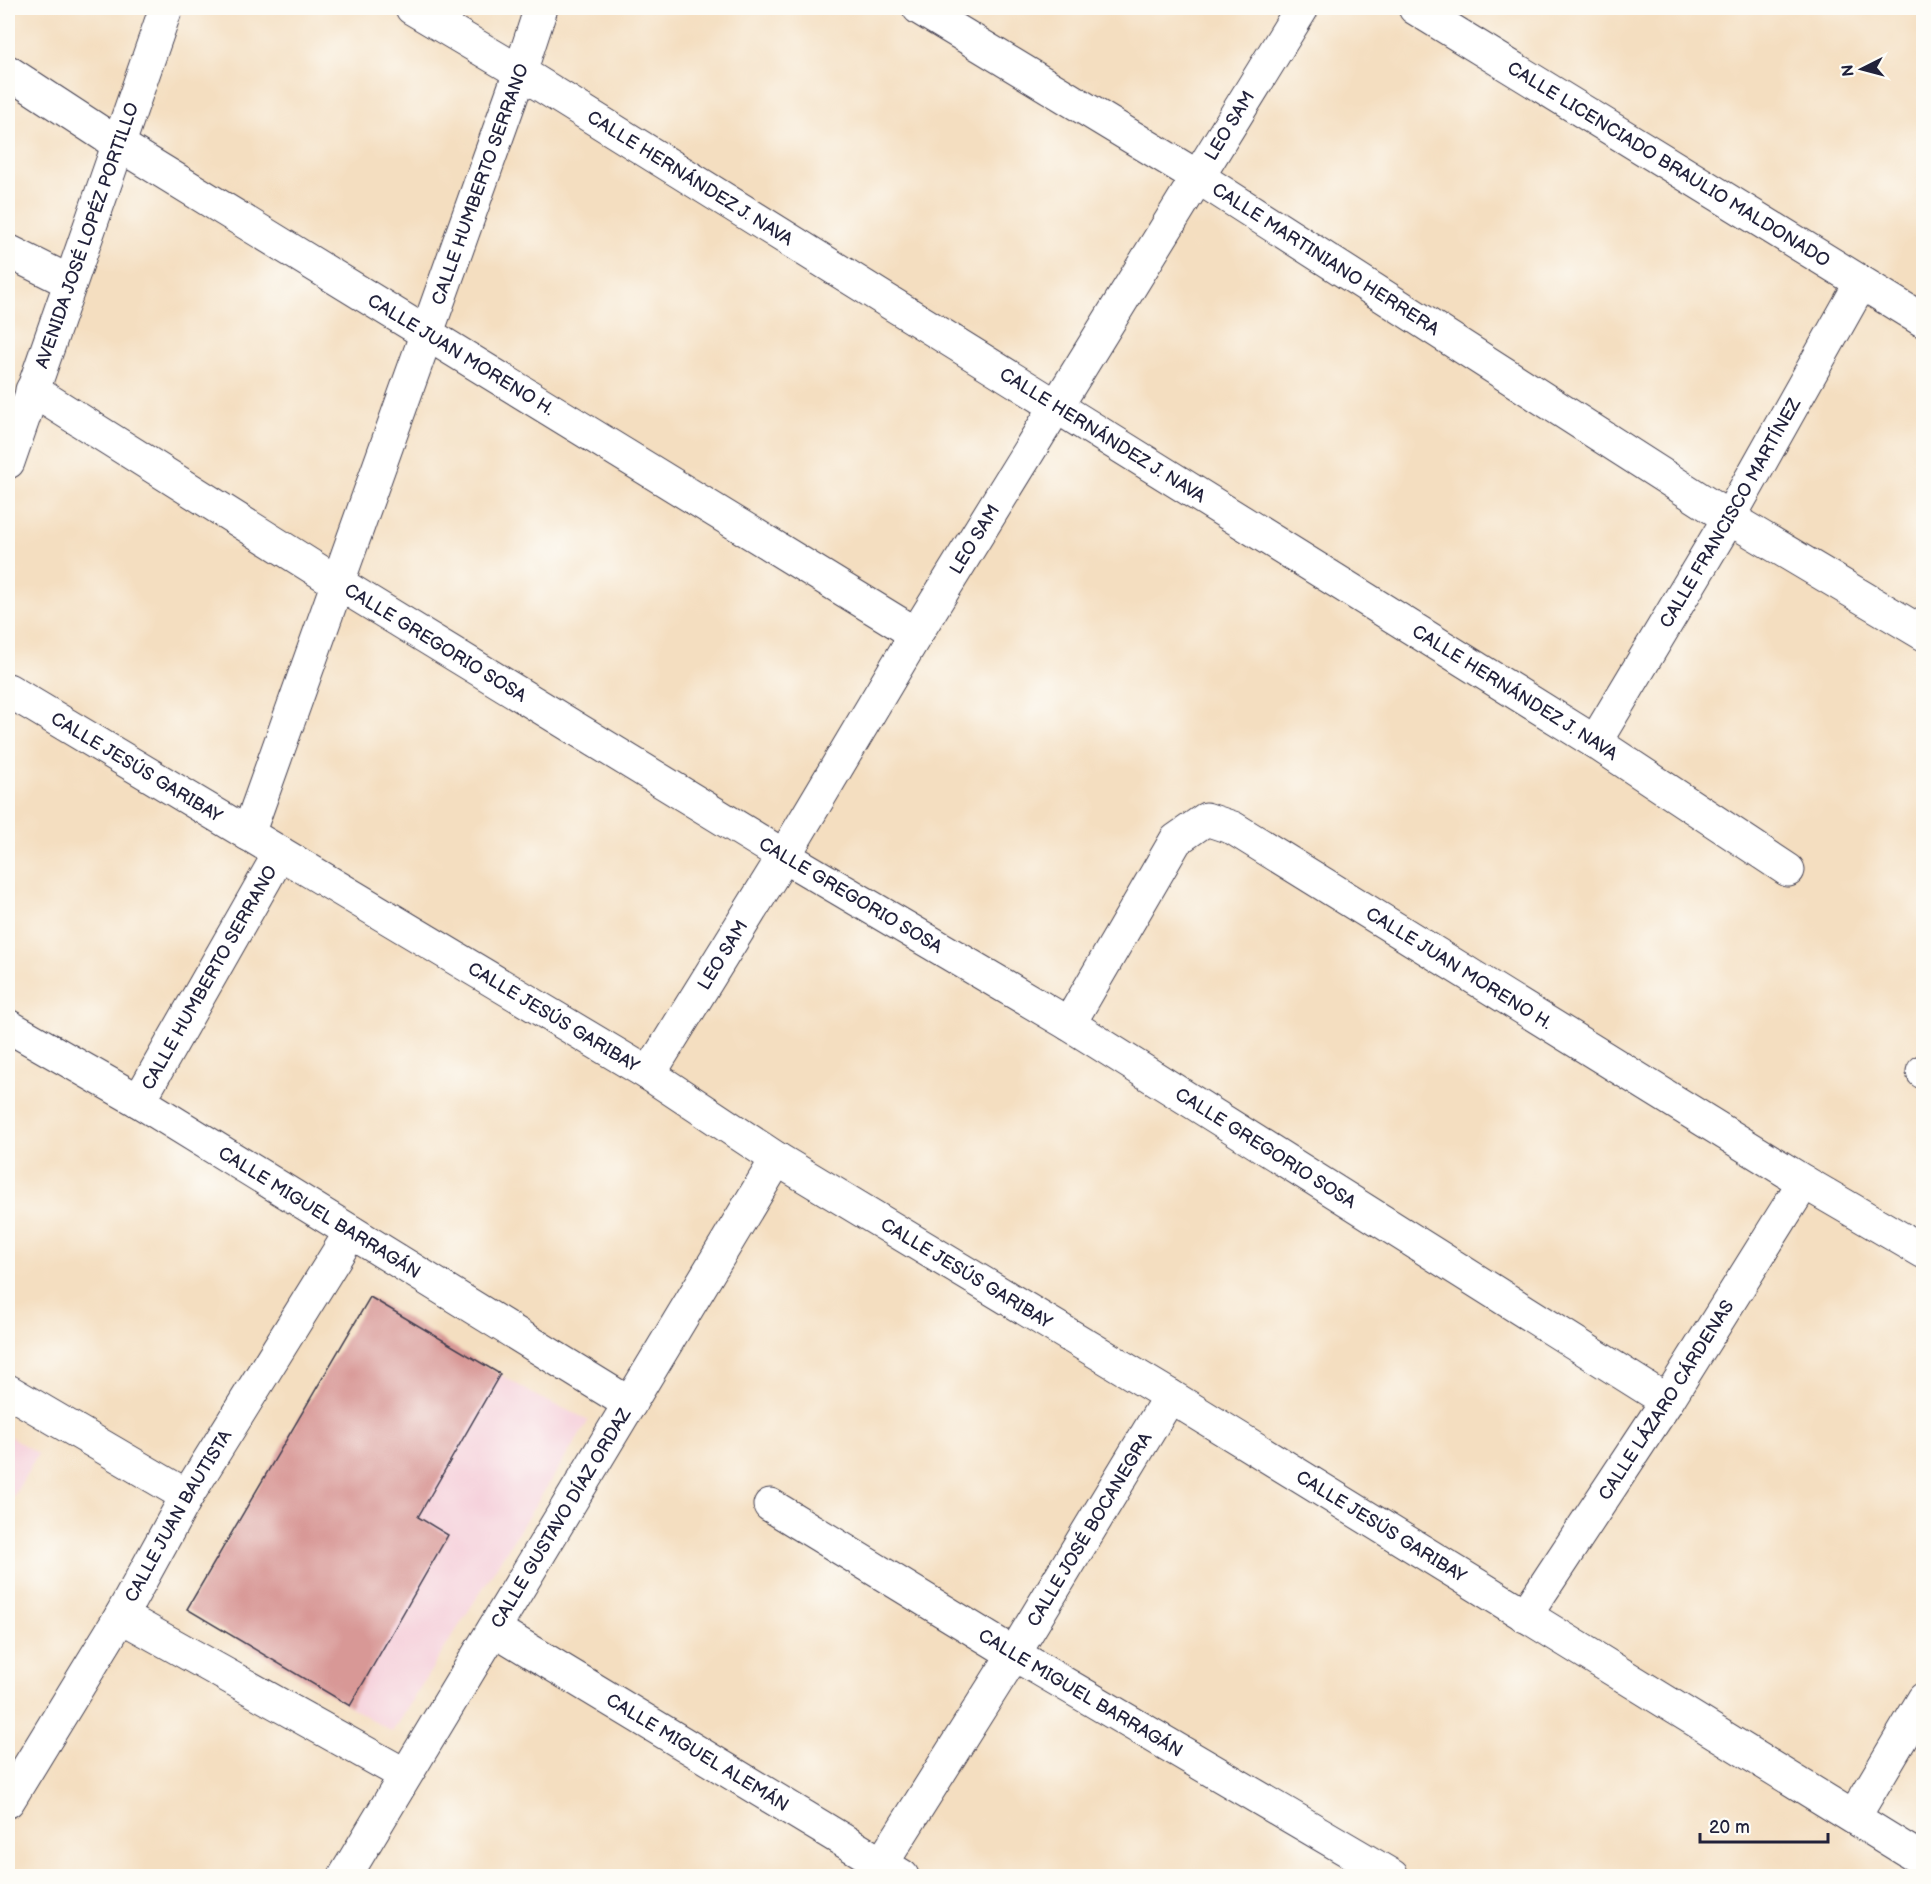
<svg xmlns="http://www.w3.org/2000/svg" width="1931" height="1884" font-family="'Balsamiq Sans',sans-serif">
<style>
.built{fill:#f5cfda}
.building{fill:#d89896}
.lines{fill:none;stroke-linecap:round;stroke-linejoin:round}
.minor-casing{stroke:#423e4f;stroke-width:35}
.tertiary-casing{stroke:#423e4f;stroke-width:35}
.minor{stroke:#fff;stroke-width:33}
.tertiary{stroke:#fff;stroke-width:33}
.labels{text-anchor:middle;stroke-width:4.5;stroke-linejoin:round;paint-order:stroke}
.street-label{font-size:18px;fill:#22223b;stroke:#fdfcf7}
</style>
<rect width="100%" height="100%" fill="#fdfcf7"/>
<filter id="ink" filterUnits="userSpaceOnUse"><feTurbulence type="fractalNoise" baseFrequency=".0167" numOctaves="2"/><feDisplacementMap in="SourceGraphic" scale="12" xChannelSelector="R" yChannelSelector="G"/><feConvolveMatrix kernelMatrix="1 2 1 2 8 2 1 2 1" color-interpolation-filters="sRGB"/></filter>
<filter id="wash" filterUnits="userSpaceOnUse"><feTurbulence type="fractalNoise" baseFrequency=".008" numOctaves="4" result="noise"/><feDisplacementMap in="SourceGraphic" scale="24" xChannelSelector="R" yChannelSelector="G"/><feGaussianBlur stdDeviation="1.35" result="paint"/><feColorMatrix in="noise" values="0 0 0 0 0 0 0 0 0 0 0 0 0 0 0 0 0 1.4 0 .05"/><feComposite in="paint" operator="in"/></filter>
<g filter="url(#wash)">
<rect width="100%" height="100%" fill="#f4dec0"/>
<!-- built -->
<g class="built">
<polygon points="370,1297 538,1397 589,1420 392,1732 187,1609"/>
<polygon points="8,1435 38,1454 8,1506"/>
</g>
<g id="blocks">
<!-- building -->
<polygon class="building" points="370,1297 500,1374 418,1517 448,1535 350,1706 187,1609"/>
</g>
</g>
<g filter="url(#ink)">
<use href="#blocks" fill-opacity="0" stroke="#423e4f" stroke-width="1.5"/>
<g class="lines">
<!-- minor casing -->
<g class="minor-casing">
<g id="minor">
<path id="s1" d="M412,8L520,72L1595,742L1788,870"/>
<path id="s2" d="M919,8L1198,177L1729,518L1924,634"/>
<path id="s3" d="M8,72L118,144L916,634"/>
<polyline points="8,251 70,282"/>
<path id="s4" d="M32,390L338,583L784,856L1069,1024L1667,1401"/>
<path id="s5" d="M8,462L166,8"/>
<path id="s6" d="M8,690L649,1074L777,1159L1170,1396L1924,1861"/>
<path id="s7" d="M1595,742L1729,518L1861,283"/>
<path id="s8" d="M248,834L520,72L541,8"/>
<path id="s9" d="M1069,1024L1176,840L1206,819L1233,828L1804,1182L1924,1252"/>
<path id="s10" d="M8,1026L139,1101L630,1404"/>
<polyline points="1923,1072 1924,1071"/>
<path id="s11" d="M649,1074L784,856L916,634L1302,8"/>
<path id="s12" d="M139,1101L280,853"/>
<polyline points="8,1391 187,1496"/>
<path id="s13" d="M770,1505L1014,1654L1392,1876"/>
<polyline points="121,1616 405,1775"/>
<path id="s14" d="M1525,1616L1667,1401L1804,1182"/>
<path id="s15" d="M494,1629L902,1876"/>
<path id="s16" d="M8,1801L121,1616L187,1496L351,1232"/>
<polyline points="1854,1817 1924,1699"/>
<path id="s17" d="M345,1876L777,1159"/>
<path id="s18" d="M874,1876L1014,1654L1170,1396"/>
</g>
</g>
<!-- tertiary casing -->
<g class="tertiary-casing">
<g id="tertiary">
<path id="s19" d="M1415,8L1924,321"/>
</g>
</g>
<!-- minor -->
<use href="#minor" class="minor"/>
<!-- tertiary -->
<use href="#tertiary" class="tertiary"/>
</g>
</g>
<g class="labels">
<!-- street labels -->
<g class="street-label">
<text dy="6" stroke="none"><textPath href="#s11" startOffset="1112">LEO SAM</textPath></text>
<text dy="6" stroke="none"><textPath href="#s19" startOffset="298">CALLE LICENCIADO BRAULIO MALDONADO</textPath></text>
<text dy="6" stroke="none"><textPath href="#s1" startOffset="326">CALLE HERNÁNDEZ J. NAVA</textPath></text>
<text dy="6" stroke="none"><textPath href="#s8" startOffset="690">CALLE HUMBERTO SERRANO</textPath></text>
<text dy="6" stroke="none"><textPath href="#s5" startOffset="240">AVENIDA JOSÉ LOPÉZ PORTILLO</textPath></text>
<text dy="6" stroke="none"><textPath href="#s2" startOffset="478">CALLE MARTINIANO HERRERA</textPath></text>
<text dy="6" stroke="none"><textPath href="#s3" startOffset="534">CALLE JUAN MORENO H.</textPath></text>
<text dy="6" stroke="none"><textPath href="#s1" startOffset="812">CALLE HERNÁNDEZ J. NAVA</textPath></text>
<text dy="6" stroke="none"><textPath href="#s7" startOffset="266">CALLE FRANCISCO MARTÍNEZ</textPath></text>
<text dy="6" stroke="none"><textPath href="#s11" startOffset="626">LEO SAM</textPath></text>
<text dy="6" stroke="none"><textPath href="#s4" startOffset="476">CALLE GREGORIO SOSA</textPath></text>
<text dy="6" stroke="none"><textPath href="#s1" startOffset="1298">CALLE HERNÁNDEZ J. NAVA</textPath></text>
<text dy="6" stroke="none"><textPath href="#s6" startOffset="150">CALLE JESÚS GARIBAY</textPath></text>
<text dy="6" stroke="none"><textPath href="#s4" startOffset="962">CALLE GREGORIO SOSA</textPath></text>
<text dy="6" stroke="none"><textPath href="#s11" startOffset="140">LEO SAM</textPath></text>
<text dy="6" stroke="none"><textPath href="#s9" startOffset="544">CALLE JUAN MORENO H.</textPath></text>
<text dy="6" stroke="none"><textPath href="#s12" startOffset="142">CALLE HUMBERTO SERRANO</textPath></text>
<text dy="6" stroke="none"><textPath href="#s6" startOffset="636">CALLE JESÚS GARIBAY</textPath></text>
<text dy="6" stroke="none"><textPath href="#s4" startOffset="1448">CALLE GREGORIO SOSA</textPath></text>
<text dy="6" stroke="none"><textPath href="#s10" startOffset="363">CALLE MIGUEL BARRAGÁN</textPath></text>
<text dy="6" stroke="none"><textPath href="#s6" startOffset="1122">CALLE JESÚS GARIBAY</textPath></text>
<text dy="6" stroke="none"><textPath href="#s14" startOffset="258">CALLE LÁZARO CÁRDENAS</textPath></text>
<text dy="6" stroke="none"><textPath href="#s16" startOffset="332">CALLE JUAN BAUTISTA</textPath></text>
<text dy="6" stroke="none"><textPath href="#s17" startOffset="418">CALLE GUSTAVO DÍAZ ORDAZ</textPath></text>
<text dy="6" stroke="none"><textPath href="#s6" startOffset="1608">CALLE JESÚS GARIBAY</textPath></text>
<text dy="6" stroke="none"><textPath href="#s18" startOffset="408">CALLE JOSÉ BOCANEGRA</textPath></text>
<text dy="6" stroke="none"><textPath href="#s13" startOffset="363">CALLE MIGUEL BARRAGÁN</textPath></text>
<text dy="6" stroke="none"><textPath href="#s15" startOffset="238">CALLE MIGUEL ALEMÁN</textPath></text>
</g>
</g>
<!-- margin -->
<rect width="1931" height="1884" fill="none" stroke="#fdfcf7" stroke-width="30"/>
<!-- north arrow -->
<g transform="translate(1862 69) rotate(264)" stroke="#fdfcf7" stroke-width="4.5" paint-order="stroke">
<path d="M0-4.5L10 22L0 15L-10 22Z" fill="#22223b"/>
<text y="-9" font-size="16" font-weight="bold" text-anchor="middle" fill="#22223b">N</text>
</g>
<!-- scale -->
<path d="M1700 1833v9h128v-9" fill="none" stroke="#22223b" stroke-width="3"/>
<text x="1709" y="1833" font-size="18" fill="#22223b" stroke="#fdfcf7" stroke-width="4.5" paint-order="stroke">20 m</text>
</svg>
